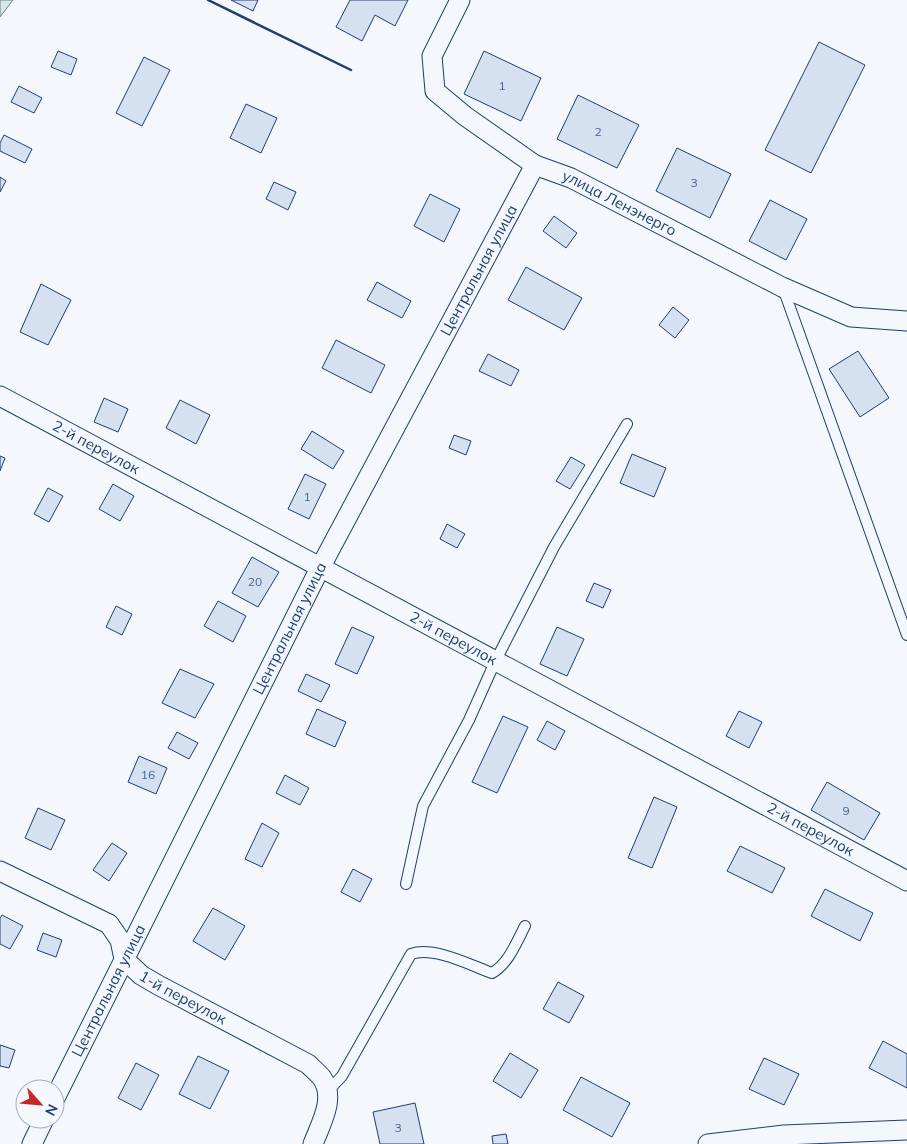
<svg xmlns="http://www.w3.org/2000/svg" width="907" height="1144" font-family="Mulish,sans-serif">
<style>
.green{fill:#d7e8df;stroke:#687fa3}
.building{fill:#d5e0f0;stroke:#1d3f73}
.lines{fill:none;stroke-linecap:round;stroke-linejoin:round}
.lane-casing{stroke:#1d3f73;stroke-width:12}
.street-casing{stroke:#1d3f73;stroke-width:21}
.lane{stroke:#f4f7fb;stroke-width:10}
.street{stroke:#f4f7fb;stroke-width:19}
.wall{stroke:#1d3f73;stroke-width:2.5}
.labels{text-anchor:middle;stroke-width:4;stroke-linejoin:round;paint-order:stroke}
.number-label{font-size:12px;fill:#4b6792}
.street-label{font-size:15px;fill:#1d3f73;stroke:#f4f7fb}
</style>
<rect width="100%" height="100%" fill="#f4f7fb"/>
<!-- green -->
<polygon class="green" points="0,0 13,0 0,17"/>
<!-- building -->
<g class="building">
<polygon points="231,0 258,0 253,11"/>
<polygon points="350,0 408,0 395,26 375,15 362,41 336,27"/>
<polygon points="819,42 865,65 811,173 765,150"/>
<polygon points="58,51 77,59 71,75 51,67"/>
<polygon points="484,51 541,78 521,121 464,94"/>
<polygon points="144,57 170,70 142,126 116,113"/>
<polygon points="19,86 42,98 34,113 11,102"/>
<polygon points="578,95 639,125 617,168 557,139"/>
<polygon points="246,104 277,118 261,153 230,138"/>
<polygon points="4,135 32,149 25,163 0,151 0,143"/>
<polygon points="677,148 731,174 710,218 656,191"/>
<polygon points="0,177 6,181 0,192"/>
<polygon points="274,182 296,192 288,210 266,199"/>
<polygon points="430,194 460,209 444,242 414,226"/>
<polygon points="770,200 807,219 786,260 749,241"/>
<polygon points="554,216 577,233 566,248 543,231"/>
<polygon points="526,267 582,298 564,330 508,300"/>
<polygon points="377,282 411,301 402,318 367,300"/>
<polygon points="41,284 71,300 48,345 20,332"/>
<polygon points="673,307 689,320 675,338 659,325"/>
<polygon points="336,340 385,365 371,393 322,368"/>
<polygon points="858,351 889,398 860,417 829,369"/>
<polygon points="488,354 519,370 511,386 479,371"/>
<polygon points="104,398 128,409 118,432 94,422"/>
<polygon points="180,400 210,415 196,444 166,428"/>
<polygon points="312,431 344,451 333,469 301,449"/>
<polygon points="454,435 471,441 466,455 449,448"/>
<polygon points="632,454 666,468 654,497 620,483"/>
<polygon points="0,456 5,458 0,471"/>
<polygon points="571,457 585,465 570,489 556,481"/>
<polygon points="305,474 326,484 309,519 288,509"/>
<polygon points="113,484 134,496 120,521 99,509"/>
<polygon points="48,488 63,496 49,522 34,514"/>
<polygon points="447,524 465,534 457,548 440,539"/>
<polygon points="252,557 279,572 258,607 232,593"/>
<polygon points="594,583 611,590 603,608 586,601"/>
<polygon points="218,601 246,616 233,642 204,626"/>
<polygon points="116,606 132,614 122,635 106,627"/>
<polygon points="352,627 374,637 357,674 335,664"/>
<polygon points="557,627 584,639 567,676 540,664"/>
<polygon points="180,669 214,684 195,718 162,703"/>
<polygon points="306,674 330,685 321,702 298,691"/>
<polygon points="317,709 346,722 335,747 306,734"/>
<polygon points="739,711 762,722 749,748 726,736"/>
<polygon points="503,716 528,727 497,793 472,782"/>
<polygon points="547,721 565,731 555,750 537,740"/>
<polygon points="177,732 198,743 189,759 168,748"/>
<polygon points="139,756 167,768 156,794 128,782"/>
<polygon points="285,775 309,788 300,805 276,793"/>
<polygon points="827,782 880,813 864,840 811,810"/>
<polygon points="654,797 677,807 652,868 628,858"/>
<polygon points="38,808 65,820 51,850 25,838"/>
<polygon points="262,823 279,833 262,867 245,859"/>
<polygon points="112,843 127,853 109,881 93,870"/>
<polygon points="740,846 785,868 772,893 727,871"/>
<polygon points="353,869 372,879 360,902 341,892"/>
<polygon points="825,889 873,913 860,941 811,916"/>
<polygon points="213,908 245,926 225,960 193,941"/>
<polygon points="2,915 23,926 10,949 0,944 0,918"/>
<polygon points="43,933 62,940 56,957 37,950"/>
<polygon points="558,982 584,996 569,1023 543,1009"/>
<polygon points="883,1041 907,1054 907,1088 869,1068"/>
<polygon points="0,1045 15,1050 9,1068 0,1066"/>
<polygon points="510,1053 538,1070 521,1098 493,1081"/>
<polygon points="198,1056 229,1071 210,1109 179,1094"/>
<polygon points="764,1058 799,1074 784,1105 749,1089"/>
<polygon points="136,1063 159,1075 141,1110 118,1098"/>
<polygon points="581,1077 630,1103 612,1137 563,1110"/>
<polygon points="415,1103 424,1144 380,1144 373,1112"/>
<polygon points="506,1134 508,1144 493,1144 492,1136"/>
</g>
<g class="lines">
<!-- lane casing -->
<g class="lane-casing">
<g id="lane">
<polyline points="783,288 907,635"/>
<polyline points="406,884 423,806 469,720 495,662 554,547 627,424"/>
<path d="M328,1091L342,1076L411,954C434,946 470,965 492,973C509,963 516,943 525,926"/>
</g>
</g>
<!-- street casing -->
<g class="street-casing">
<g id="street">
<path id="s1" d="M460,0L432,56L435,91L465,116L535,165L571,178L782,287L851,317L907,321"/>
<path id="s2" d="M0,396L907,881"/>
<path id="s3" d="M0,871L109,924L120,940L124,959L141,975L158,985L308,1064C312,1068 318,1073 322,1078C336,1098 321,1123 313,1144"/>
<path id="s4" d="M55,1098L320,568L535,165"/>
<polyline points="32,1144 44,1119"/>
<polyline points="708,1144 784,1135 907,1130"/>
</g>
</g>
<!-- lane -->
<use href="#lane" class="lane"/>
<!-- street -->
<use href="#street" class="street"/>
<!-- wall -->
<polyline class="wall" points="208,0 351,70"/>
</g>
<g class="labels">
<!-- number labels -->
<g class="number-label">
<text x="502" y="90">1</text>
<text x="598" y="136">2</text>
<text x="694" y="187">3</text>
<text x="307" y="501">1</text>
<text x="255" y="586">20</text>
<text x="148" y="779">16</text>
<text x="846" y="815">9</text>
<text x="398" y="1132">3</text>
</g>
<!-- street labels -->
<g class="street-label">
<text dy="5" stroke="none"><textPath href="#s1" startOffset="315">улица Ленэнерго</textPath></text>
<text dy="5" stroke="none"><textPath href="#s4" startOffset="930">Центральная улица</textPath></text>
<text dy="5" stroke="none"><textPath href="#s2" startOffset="109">2-й переулок</textPath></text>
<text dy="5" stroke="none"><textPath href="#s4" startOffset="525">Центральная улица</textPath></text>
<text dy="5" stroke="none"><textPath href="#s2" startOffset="514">2-й переулок</textPath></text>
<text dy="5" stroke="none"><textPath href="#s2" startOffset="919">2-й переулок</textPath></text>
<text dy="5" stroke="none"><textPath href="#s4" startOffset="120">Центральная улица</textPath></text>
<text dy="5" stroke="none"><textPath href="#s3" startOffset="231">1-й переулок</textPath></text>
</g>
</g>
<!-- north arrow -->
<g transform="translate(40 1104) rotate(117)"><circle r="24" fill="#f4f7fb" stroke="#9eadc5"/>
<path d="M0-4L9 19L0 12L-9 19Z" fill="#c62828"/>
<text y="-8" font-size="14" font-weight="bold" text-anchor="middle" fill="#1d3f73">N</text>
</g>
</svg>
